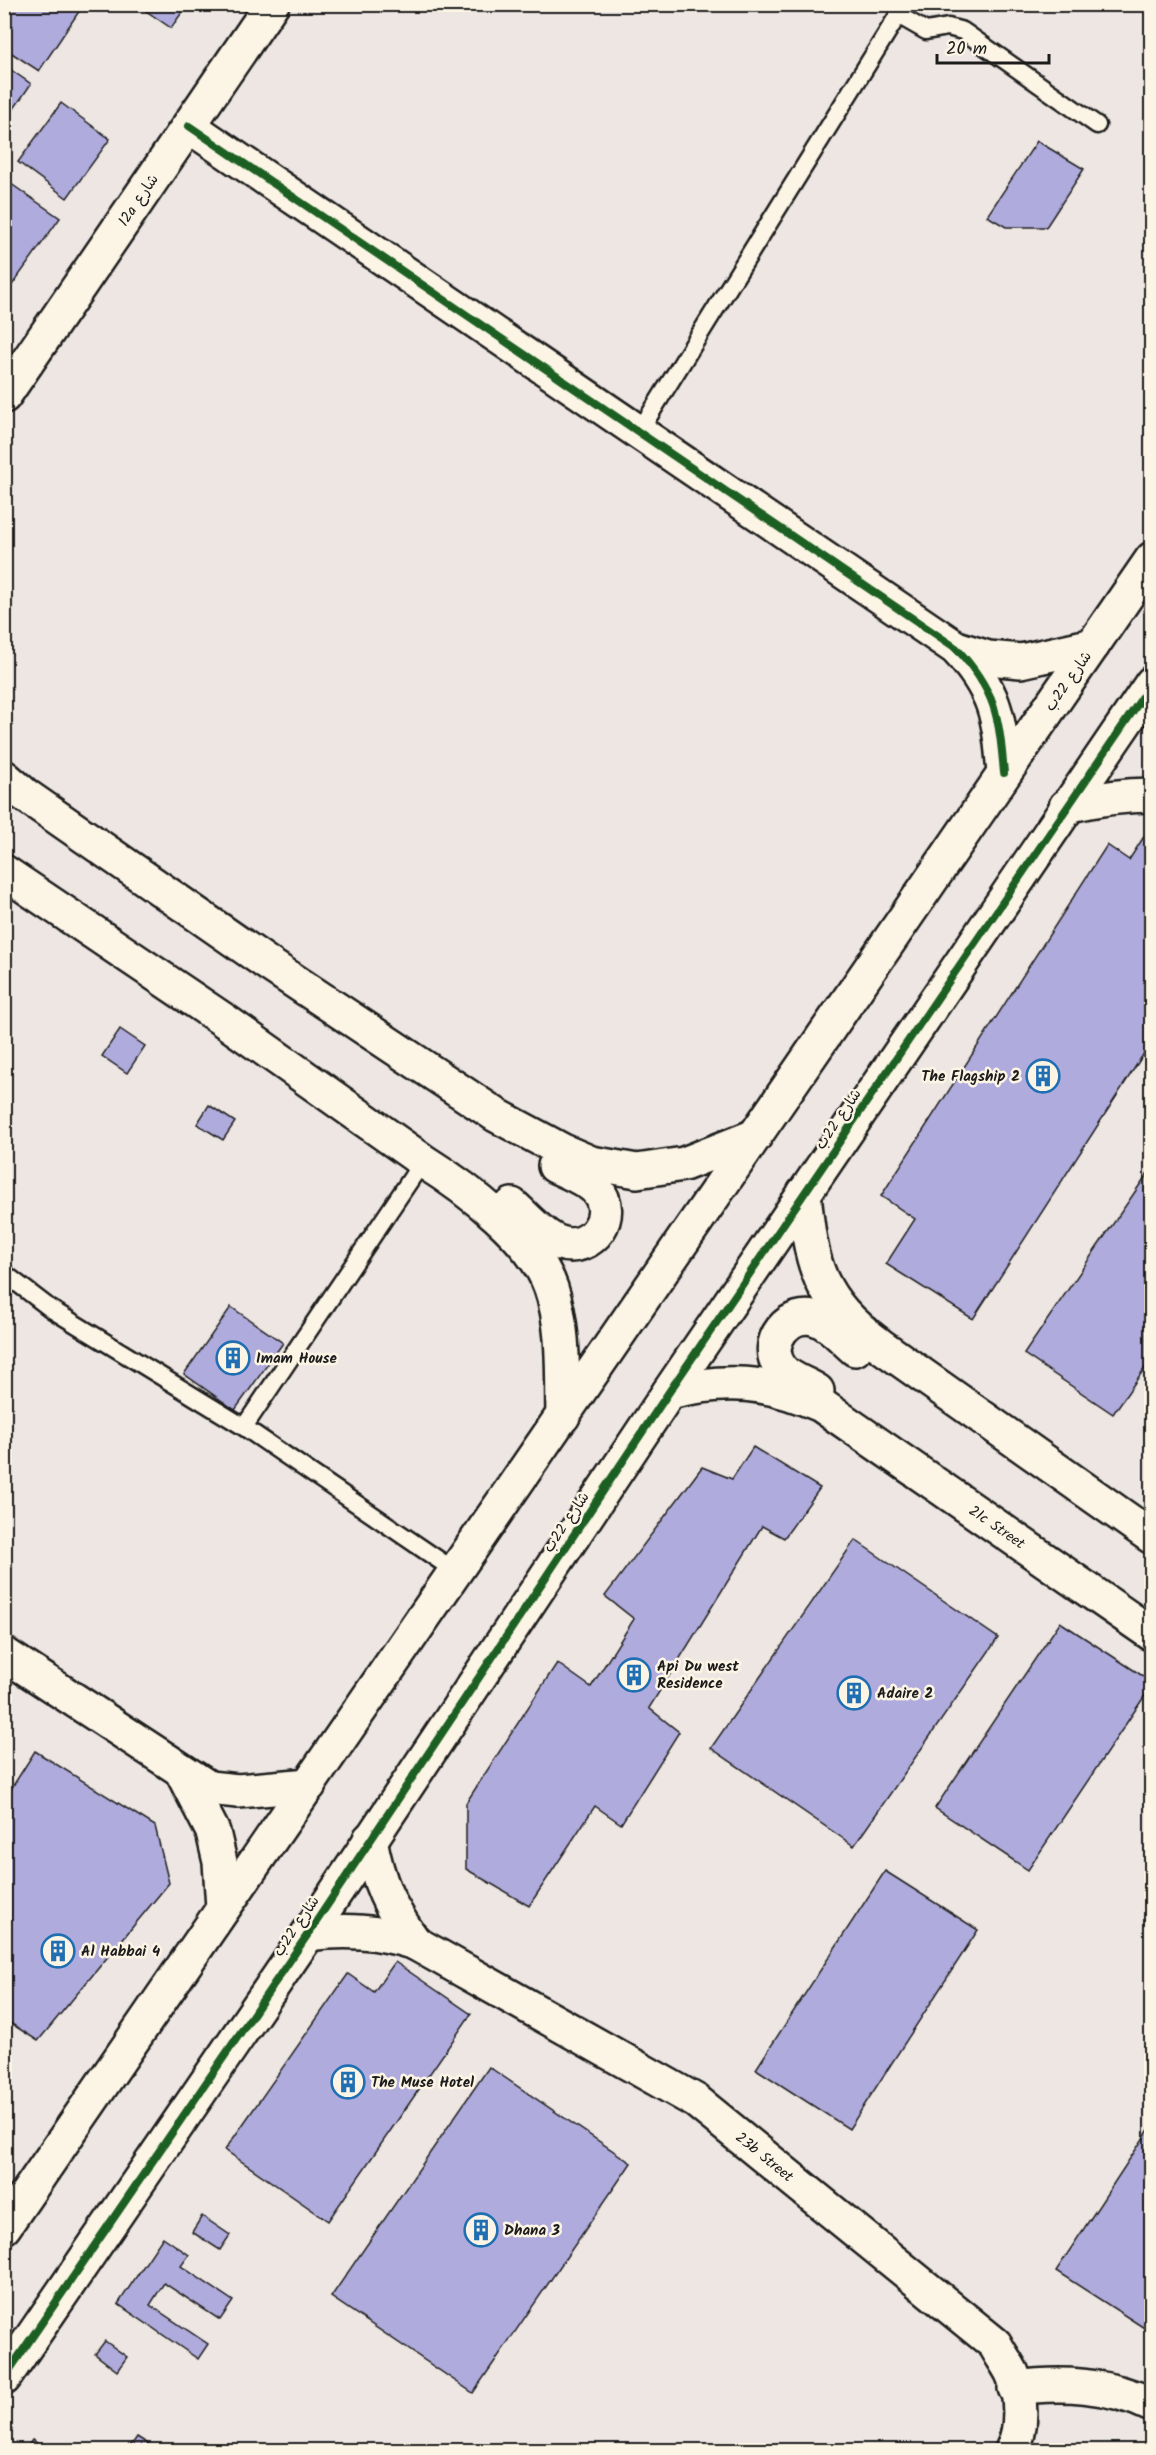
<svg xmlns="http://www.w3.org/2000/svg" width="1156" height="2455" font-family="Kalam,'Playpen Sans Arabic',sans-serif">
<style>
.building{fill:#afabdc;stroke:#1c1c1c;stroke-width:1.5}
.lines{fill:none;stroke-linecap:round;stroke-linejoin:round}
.service-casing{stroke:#1c1c1c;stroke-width:21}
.minor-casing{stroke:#1c1c1c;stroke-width:38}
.service{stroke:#fcf5e5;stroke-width:16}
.minor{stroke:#fcf5e5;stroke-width:33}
.cycleway-casing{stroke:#fcf5e5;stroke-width:11}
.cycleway{stroke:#1b5e20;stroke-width:8}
.labels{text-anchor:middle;stroke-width:5;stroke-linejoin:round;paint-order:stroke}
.street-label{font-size:15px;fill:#1c1c1c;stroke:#fcf5e5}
.poi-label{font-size:15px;font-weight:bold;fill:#1c1c1c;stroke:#fcf5e5;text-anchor:start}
</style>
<rect width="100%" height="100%" fill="#ede6e3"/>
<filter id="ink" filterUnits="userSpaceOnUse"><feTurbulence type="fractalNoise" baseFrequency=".0167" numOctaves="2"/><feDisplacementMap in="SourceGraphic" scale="12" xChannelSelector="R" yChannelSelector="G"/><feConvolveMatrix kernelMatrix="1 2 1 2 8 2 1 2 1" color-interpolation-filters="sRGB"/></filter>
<g filter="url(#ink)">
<!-- building -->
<g class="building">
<polygon points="4,4 84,4 39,71 4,48"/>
<polygon points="136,4 188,4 171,28"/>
<polygon points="4,65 31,84 4,123"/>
<polygon points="61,103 110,139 67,198 18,162"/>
<polygon points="1037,141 1084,169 1046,227 1006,227 987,216"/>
<polygon points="4,179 60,218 10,288 4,283"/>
<polygon points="1152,824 1152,1041 973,1319 886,1264 915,1219 881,1196 1107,845 1129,860"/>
<polygon points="120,1029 145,1046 127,1073 102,1056"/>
<polygon points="209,1105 235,1122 223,1140 197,1124"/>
<polygon points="1152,1167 1152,1358 1113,1414 1024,1354"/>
<polygon points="231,1307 283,1343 235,1410 184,1374"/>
<polygon points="753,1447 820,1488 784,1538 762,1526 649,1708 679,1732 621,1824 595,1806 529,1906 466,1869 466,1803 557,1663 591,1687 634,1619 605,1596 702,1467 732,1479"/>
<polygon points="855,1540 998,1638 854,1846 711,1748"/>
<polygon points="1060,1622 1152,1682 1152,1685 1028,1870 935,1808"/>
<polygon points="35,1751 155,1826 169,1883 38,2041 4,2019 4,1800"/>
<polygon points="885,1871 978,1930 849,2129 756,2069"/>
<polygon points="395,1962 471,2014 328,2221 225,2150 348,1974 374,1992"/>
<polygon points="489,2067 631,2163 473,2393 331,2297"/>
<polygon points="1152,2125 1152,2333 1056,2271"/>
<polygon points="202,2216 230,2235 220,2250 192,2232"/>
<polygon points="163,2237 189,2255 181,2266 233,2301 220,2320 164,2283 150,2305 208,2344 198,2359 118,2304"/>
<polygon points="105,2341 127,2357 117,2371 95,2354"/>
<polygon points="137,2437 158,2450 128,2450"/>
<polygon points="32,2440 48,2450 25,2450"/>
</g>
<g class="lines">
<!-- service casing -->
<g class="service-casing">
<g id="service">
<polyline points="898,15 926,31 948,27 963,31 1097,125"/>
<polyline points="639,432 905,4"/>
<polyline points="4,1273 51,1309 244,1427 423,1161"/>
<polyline points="244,1427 455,1571"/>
</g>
</g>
<!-- minor casing -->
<g class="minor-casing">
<g id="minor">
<path d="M189,126L956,648C996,691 999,716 1004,773"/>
<polyline points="4,396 272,4"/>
<polyline points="956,648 988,658 1021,661 1093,645"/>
<polyline points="4,777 25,795 267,963 496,1115 563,1151 591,1163 637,1171 684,1164 755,1136"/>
<path d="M1066,806C1095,799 1122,795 1152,795"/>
<path d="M4,872L228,1023L423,1161C466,1188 534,1238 551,1288C565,1328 562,1374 563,1416"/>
<path d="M804,1193C811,1267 818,1299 881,1346L1152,1537"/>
<path d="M512,1205C526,1217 542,1237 560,1243C592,1254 619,1214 596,1189C586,1179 568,1172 555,1166"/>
<path d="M817,1391C805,1383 790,1380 781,1369C761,1343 790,1307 819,1320C833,1326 844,1340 855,1349"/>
<path id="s1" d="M669,1392C726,1378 767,1381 821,1405L1152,1634"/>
<polyline points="4,1654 209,1788 238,1791 309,1785"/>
<polyline points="182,1772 213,1832 220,1862 223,1908"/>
<path d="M370,1839C378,1883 389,1907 415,1943"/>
<path id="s2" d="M308,1934C346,1929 378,1931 415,1943L696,2101L995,2344C1000,2354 1007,2363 1012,2373C1022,2395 1023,2429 1012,2450"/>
<polyline points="4,2227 1152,559"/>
<polyline points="4,2378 308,1934 669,1392 1152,683"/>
<path d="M1015,2388C1063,2382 1108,2384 1152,2405"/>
</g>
</g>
<!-- service -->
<use href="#service" class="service"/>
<!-- minor -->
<use href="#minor" class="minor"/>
<!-- cycleway casing -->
<g class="cycleway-casing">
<g id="cycleway">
<path d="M189,126L956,648C996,691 999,716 1004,773"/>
<polyline points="4,2378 308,1934 669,1392 1152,683"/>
</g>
</g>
<!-- cycleway -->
<use href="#cycleway" class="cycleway"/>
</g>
</g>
<!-- icons -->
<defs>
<g id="building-ring" transform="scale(1.725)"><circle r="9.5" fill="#fcf5e5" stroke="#1f6fb2" stroke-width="1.5"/><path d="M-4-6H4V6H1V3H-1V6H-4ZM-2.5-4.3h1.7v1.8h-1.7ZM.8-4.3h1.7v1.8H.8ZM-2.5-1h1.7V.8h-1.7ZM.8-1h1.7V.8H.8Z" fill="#1f6fb2"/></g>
</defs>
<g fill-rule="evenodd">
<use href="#building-ring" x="1043" y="1076"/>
<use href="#building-ring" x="233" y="1358"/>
<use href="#building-ring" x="634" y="1675"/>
<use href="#building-ring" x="854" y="1693"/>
<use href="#building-ring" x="58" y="1951"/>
<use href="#building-ring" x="348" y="2082"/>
<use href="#building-ring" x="481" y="2230"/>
</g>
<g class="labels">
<!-- street labels -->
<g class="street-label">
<text transform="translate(138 200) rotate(-56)" y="5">12a شارع</text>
<text transform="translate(1068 681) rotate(-55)" y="5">شارع 22ب</text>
<text transform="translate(838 1119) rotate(-56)" y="5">شارع 22ب</text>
<text transform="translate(566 1522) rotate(-56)" y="5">شارع 22ب</text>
<text dy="5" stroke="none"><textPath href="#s1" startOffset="370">21c Street</textPath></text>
<text transform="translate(296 1926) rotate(-56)" y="5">شارع 22ب</text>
<text dy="5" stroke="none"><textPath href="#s2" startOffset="519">23b Street</textPath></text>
</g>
<!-- poi labels -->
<g class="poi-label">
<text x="1020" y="1081" text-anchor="end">The Flagship 2</text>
<text x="256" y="1363">Imam House</text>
<text x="657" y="1671">Api Du west<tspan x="657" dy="17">Residence</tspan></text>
<text x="877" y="1698">Adaire 2</text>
<text x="81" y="1956">Al Habbai 4</text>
<text x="371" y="2087">The Muse Hotel</text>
<text x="504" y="2235">Dhana 3</text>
</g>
</g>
<!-- margin -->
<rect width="1156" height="2455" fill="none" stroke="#fcf5e5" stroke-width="24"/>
<rect x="12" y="12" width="1132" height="2431" fill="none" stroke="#1c1c1c" stroke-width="2" filter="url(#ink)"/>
<!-- scale -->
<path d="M937 54v9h112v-9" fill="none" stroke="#1c1c1c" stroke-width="3"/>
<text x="946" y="54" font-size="18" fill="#1c1c1c" stroke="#fcf5e5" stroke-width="4.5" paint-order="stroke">20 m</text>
</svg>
